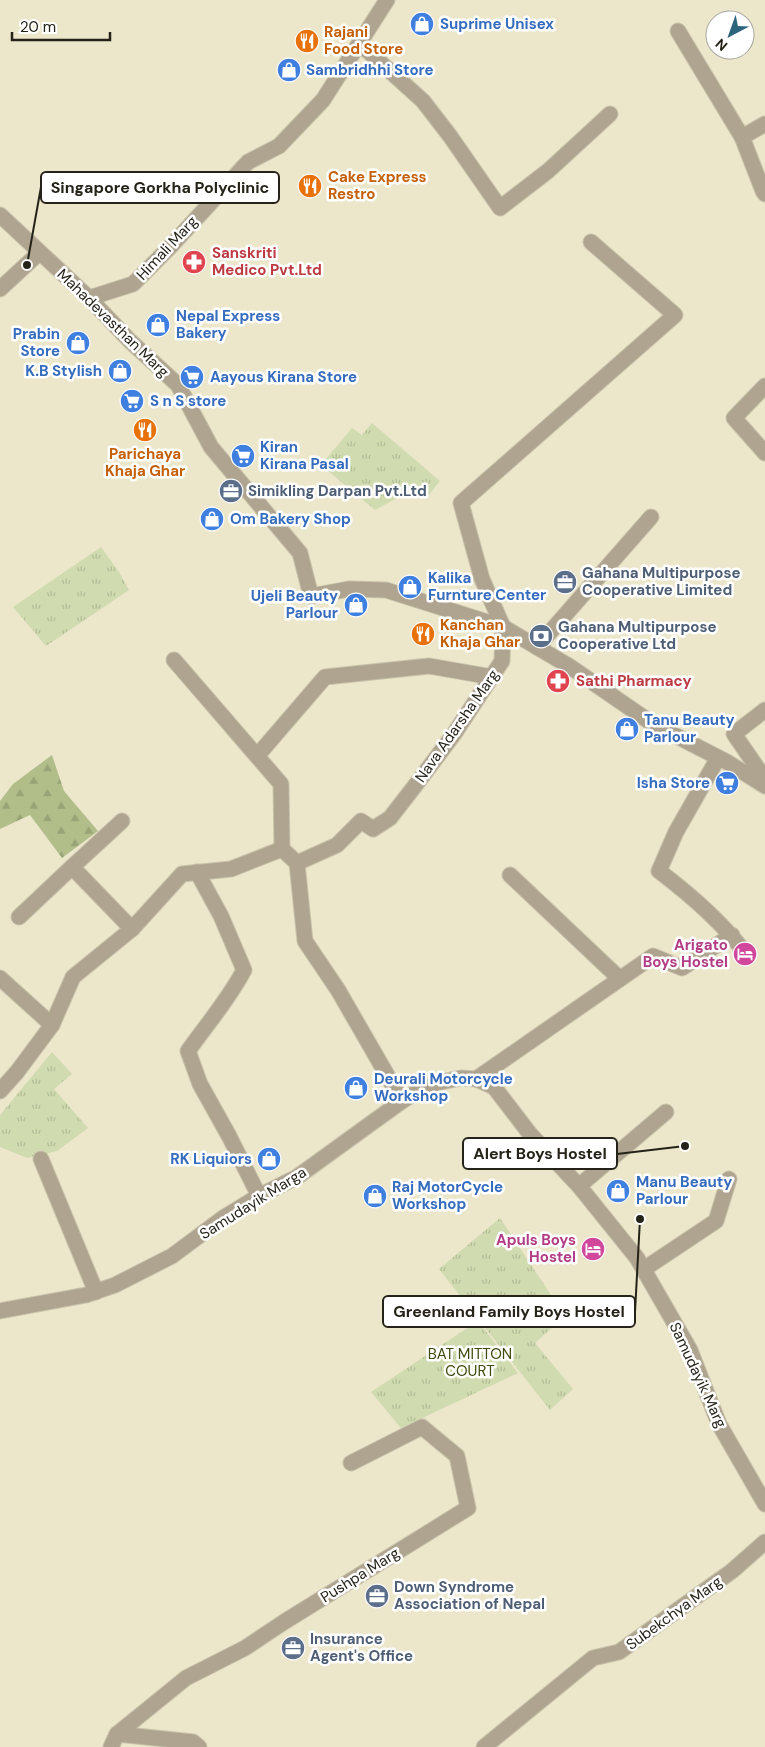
<svg xmlns="http://www.w3.org/2000/svg" width="765" height="1747" font-family="'DM Sans',sans-serif">
<style>
.grass{fill:url(#grass-tufts)}
.forest{fill:url(#forest-firs)}
.lines{fill:none;stroke-linecap:round;stroke-linejoin:round}
.street-casing{stroke:#c8c3ab;stroke-width:17}
.street{stroke:#afa48f;stroke-width:15}
.labels{text-anchor:middle;stroke-width:5;stroke-linejoin:round;paint-order:stroke}
.shop-label{font-size:15px;font-weight:bold;fill:#366cbe;stroke:#fff;text-anchor:start}
.food-label{font-size:15px;font-weight:bold;fill:#c56008;stroke:#fff;text-anchor:start}
.street-label{font-size:15px;fill:#252319;stroke:#fff}
.health-label{font-size:15px;font-weight:bold;fill:#be3a42;stroke:#fff;text-anchor:start}
.service-label{font-size:15px;font-weight:bold;fill:#4e5e75;stroke:#fff;text-anchor:start}
.hotel-label{font-size:15px;font-weight:bold;fill:#b23c85;stroke:#fff;text-anchor:end}
.park-label{font-size:15px;fill:#3e490e;stroke:#fff}
.leader{fill:none;stroke:#252319;stroke-width:2}
.callout-dot{fill:#252319;stroke:#fff;stroke-width:2}
.callout{fill:#fff;stroke:#252319;stroke-width:2}
.callout-label{font-size:16px;text-anchor:middle;font-weight:bold;fill:#252319}
</style>
<defs>
<pattern id="grass-tufts" width="24" height="20" patternUnits="userSpaceOnUse" patternTransform="scale(1.25)"><rect width="24" height="20" fill="#d0dbb0"/><path d="M3 7l-1-3M5 7V3M7 7l1-3M15 17l-1-3M17 17v-4M19 17l1-3" fill="none" stroke="#b2bc97"/></pattern>
<pattern id="forest-firs" width="22" height="20" patternUnits="userSpaceOnUse" patternTransform="scale(1.25)"><rect width="22" height="20" fill="#b1be8a"/><path d="M5 1l3.5 6h-7zM16 11l3.5 6h-7z" fill="#98a376"/></pattern>
</defs>
<rect width="100%" height="100%" fill="#ece6cb"/>
<!-- grass -->
<g class="grass">
<polygon points="372,423 440,481 428,496 417,487 375,510 321,465 352,428 362,435"/>
<polygon points="101,547 119,572 129,590 46,646 13,607"/>
<polygon points="52,1052 72,1074 54,1089 88,1128 57,1151 27,1158 0,1147 0,1115"/>
<polygon points="500,1218 565,1316 535,1343 573,1389 550,1410 439,1269"/>
<polygon points="478,1321 518,1373 401,1428 371,1392"/>
</g>
<!-- forest -->
<polygon class="forest" points="52,755 64,791 98,831 62,858 30,815 0,829 0,801 13,784"/>
<g class="lines">
<!-- street casing -->
<g class="street-casing">
<g id="street">
<polyline points="678,31 742,137"/>
<polyline points="359,43 423,101 450,136 500,208 548,171 610,114"/>
<polyline points="765,124 742,137 763,191 765,194"/>
<polyline points="0,215 89,298 130,341 178,385 211,447 300,553 311,596 349,589 386,590 503,627 569,666 653,724 727,762 765,786"/>
<polyline points="0,289 39,253"/>
<polyline points="89,298 133,284 171,246 248,162 279,146 323,100 387,0"/>
<polyline points="765,386 734,418 765,453"/>
<polyline points="537,647 651,517"/>
<polyline points="174,660 281,784 282,849"/>
<polyline points="765,710 734,734 765,779"/>
<polyline points="257,756 325,677 429,666 492,677"/>
<path d="M718,758L676,832L659,871C692,896 722,922 747,955"/>
<polyline points="297,863 305,941 338,990 402,1101"/>
<polyline points="72,867 122,821"/>
<path d="M197,872L221,916L244,970C229,999 207,1024 188,1051L200,1084L229,1136L259,1196"/>
<polyline points="510,875 620,979"/>
<polyline points="19,917 72,867 132,929"/>
<polyline points="0,978 52,1025"/>
<polyline points="476,1079 653,956 682,968 732,935"/>
<polyline points="0,1091 17,1072 52,1025 73,977 132,929 182,874 231,869 282,849 297,863 337,845 361,821 373,829 390,818 421,778 454,734 502,661 503,627 482,579 461,503 675,315 591,242"/>
<polyline points="41,1159 96,1292"/>
<polyline points="579,1186 666,1112"/>
<polyline points="644,1269 716,1221 729,1179"/>
<polyline points="0,1311 86,1295 115,1285 172,1256 223,1218 259,1196 297,1177 402,1101 422,1089 441,1082 461,1078 476,1079 494,1087 530,1134 579,1186 637,1258 690,1350 719,1424 765,1504"/>
<polyline points="117,1734 193,1742 199,1747"/>
<polyline points="111,1747 117,1734 186,1678 245,1648 284,1622 468,1508 457,1456 422,1427 351,1463"/>
<polyline points="484,1747 593,1658 619,1652 732,1571 765,1542"/>
</g>
</g>
<!-- street -->
<use href="#street" class="street"/>
</g>
<!-- icons -->
<defs>
<g id="shop-disc" transform="scale(1.25)"><circle r="9.5" fill="#3f7fe0" stroke="#fff"/><path d="M-5-2.5h2.3a2.7 3.5 0 0 1 5.4 0H5L5.5 6h-11ZM-1.5-2.5h3a1.5 2.3 0 0 0-3 0Z" fill="#fff"/></g>
<g id="restaurant-disc" transform="scale(1.25)"><circle r="9.5" fill="#e8710a" stroke="#fff"/><path d="M-5-6h1v4h1v-4h1v4h1v-4h1v5L-1.5 .5V6h-2V.5L-5-1ZM5-6V6H3V1.5H1.5Q1.5-4 5-6Z" fill="#fff"/></g>
<g id="pharmacy-disc" transform="scale(1.25)"><circle r="9.5" fill="#e0444e" stroke="#fff"/><path d="M-2-6h4v4h4v4h-4v4h-4v-4h-4v-4h4Z" fill="#fff"/></g>
<g id="supermarket-disc" transform="scale(1.25)"><circle r="9.5" fill="#3f7fe0" stroke="#fff"/><path d="M-6-5.5h2.5l.6 2H6L4.5 2H-2.5L-4.4-4H-6ZM-1.5 3.2a1.3 1.3 0 1 0 .1 0ZM3 3.2a1.3 1.3 0 1 0 .1 0Z" fill="#fff"/></g>
<g id="office-disc" transform="scale(1.25)"><circle r="9.5" fill="#5c6f8a" stroke="#fff"/><path d="M-6-3h4V-5.5h4V-3h4V5H-6ZM-1-4.5V-3h2v-1.5ZM-6 0V1H6V0Z" fill="#fff"/></g>
<g id="bank-disc" transform="scale(1.25)"><circle r="9.5" fill="#5c6f8a" stroke="#fff"/><path d="M-6-4H6V4H-6ZM0-2.3a2.3 2.3 0 1 0 0 4.6a2.3 2.3 0 1 0 0-4.6Z" fill="#fff"/></g>
<g id="hotel-disc" transform="scale(1.25)"><circle r="9.5" fill="#d1479c" stroke="#fff"/><path d="M-6-4.5h1.5V1H6V5H4.5V3h-9V5H-6ZM-4 0a1.8 1.8 0 1 1 3.6 0ZM.5 0V-2.5h3Q6-2.5 6 0Z" fill="#fff"/></g>
</defs>
<g fill-rule="evenodd">
<use href="#shop-disc" x="422" y="24"/>
<use href="#restaurant-disc" x="307" y="41"/>
<use href="#shop-disc" x="289" y="70"/>
<use href="#restaurant-disc" x="310" y="186"/>
<use href="#pharmacy-disc" x="194" y="262"/>
<use href="#shop-disc" x="158" y="325"/>
<use href="#shop-disc" x="78" y="343"/>
<use href="#shop-disc" x="120" y="371"/>
<use href="#supermarket-disc" x="192" y="377"/>
<use href="#supermarket-disc" x="132" y="401"/>
<use href="#restaurant-disc" x="145" y="430"/>
<use href="#supermarket-disc" x="243" y="456"/>
<use href="#office-disc" x="231" y="491"/>
<use href="#shop-disc" x="212" y="519"/>
<use href="#office-disc" x="565" y="582"/>
<use href="#shop-disc" x="410" y="587"/>
<use href="#shop-disc" x="356" y="605"/>
<use href="#restaurant-disc" x="423" y="634"/>
<use href="#bank-disc" x="541" y="636"/>
<use href="#pharmacy-disc" x="558" y="681"/>
<use href="#shop-disc" x="627" y="729"/>
<use href="#supermarket-disc" x="727" y="783"/>
<use href="#hotel-disc" x="745" y="954"/>
<use href="#shop-disc" x="356" y="1088"/>
<use href="#shop-disc" x="269" y="1159"/>
<use href="#shop-disc" x="618" y="1191"/>
<use href="#shop-disc" x="375" y="1196"/>
<use href="#hotel-disc" x="593" y="1249"/>
<use href="#office-disc" x="377" y="1596"/>
<use href="#office-disc" x="293" y="1648"/>
</g>
<g class="labels">
<!-- shop labels -->
<g class="shop-label">
<text x="440" y="29">Suprime Unisex</text>
<text x="306" y="75">Sambridhhi Store</text>
<text x="176" y="321">Nepal Express<tspan x="176" dy="17">Bakery</tspan></text>
<text x="60" y="339" text-anchor="end">Prabin<tspan x="60" dy="17">Store</tspan></text>
<text x="102" y="376" text-anchor="end">K.B Stylish</text>
<text x="210" y="382">Aayous Kirana Store</text>
<text x="150" y="406">S n S store</text>
<text x="260" y="452">Kiran<tspan x="260" dy="17">Kirana Pasal</tspan></text>
<text x="230" y="524">Om Bakery Shop</text>
<text x="428" y="583">Kalika<tspan x="428" dy="17">Furnture Center</tspan></text>
<text x="338" y="601" text-anchor="end">Ujeli Beauty<tspan x="338" dy="17">Parlour</tspan></text>
<text x="644" y="725">Tanu Beauty<tspan x="644" dy="17">Parlour</tspan></text>
<text x="710" y="788" text-anchor="end">Isha Store</text>
<text x="374" y="1084">Deurali Motorcycle<tspan x="374" dy="17">Workshop</tspan></text>
<text x="252" y="1164" text-anchor="end">RK Liquiors</text>
<text x="636" y="1187">Manu Beauty<tspan x="636" dy="17">Parlour</tspan></text>
<text x="392" y="1192">Raj MotorCycle<tspan x="392" dy="17">Workshop</tspan></text>
</g>
<!-- food labels -->
<g class="food-label">
<text x="324" y="37">Rajani<tspan x="324" dy="17">Food Store</tspan></text>
<text x="328" y="182">Cake Express<tspan x="328" dy="17">Restro</tspan></text>
<text x="145" y="459" text-anchor="middle">Parichaya<tspan x="145" dy="17">Khaja Ghar</tspan></text>
<text x="440" y="630">Kanchan<tspan x="440" dy="17">Khaja Ghar</tspan></text>
</g>
<!-- street labels -->
<g class="street-label">
<text transform="translate(167 248) rotate(-47)" y="5">Himali Marg</text>
<text transform="translate(113 323) rotate(44)" y="5">Mahadevasthan Marg</text>
<text transform="translate(457 726) rotate(-55)" y="5">Nava Adarsha Marg</text>
<text transform="translate(253 1203) rotate(-32)" y="5">Samudayik Marga</text>
<text transform="translate(698 1375) rotate(65)" y="5">Samudayik Marg</text>
<text transform="translate(360 1575) rotate(-32)" y="5">Pushpa Marg</text>
<text transform="translate(674 1613) rotate(-36)" y="5">Subekchya Marg</text>
</g>
<!-- health labels -->
<g class="health-label">
<text x="212" y="258">Sanskriti<tspan x="212" dy="17">Medico Pvt.Ltd</tspan></text>
<text x="576" y="686">Sathi Pharmacy</text>
</g>
<!-- service labels -->
<g class="service-label">
<text x="248" y="496">Simikling Darpan Pvt.Ltd</text>
<text x="582" y="578">Gahana Multipurpose<tspan x="582" dy="17">Cooperative Limited</tspan></text>
<text x="558" y="632">Gahana Multipurpose<tspan x="558" dy="17">Cooperative Ltd</tspan></text>
<text x="394" y="1592">Down Syndrome<tspan x="394" dy="17">Association of Nepal</tspan></text>
<text x="310" y="1644">Insurance<tspan x="310" dy="17">Agent's Office</tspan></text>
</g>
<!-- hotel labels -->
<g class="hotel-label">
<text x="728" y="950">Arigato<tspan x="728" dy="17">Boys Hostel</tspan></text>
<text x="576" y="1245">Apuls Boys<tspan x="576" dy="17">Hostel</tspan></text>
</g>
<!-- park labels -->
<g class="park-label">
<text x="470" y="1359">BAT MITTON<tspan x="470" dy="17">COURT</tspan></text>
</g>
</g>
<!-- callouts -->
<path class="leader" d="M27 265L41 187M685 1146L617 1154M640 1219L635 1312"/>
<g class="callout-dot">
<circle cx="27" cy="265" r="5"/>
<circle cx="685" cy="1146" r="5"/>
<circle cx="640" cy="1219" r="5"/>
</g>
<g class="callout">
<rect x="41" y="172" width="238" height="31" rx="5"/>
<rect x="463" y="1138" width="154" height="31" rx="5"/>
<rect x="383" y="1296" width="252" height="31" rx="5"/>
</g>
<g class="callout-label">
<text x="160" y="193">Singapore Gorkha Polyclinic</text>
<text x="540" y="1159">Alert Boys Hostel</text>
<text x="509" y="1317">Greenland Family Boys Hostel</text>
</g>
<!-- north arrow -->
<g transform="translate(730 35) rotate(221)"><circle r="24" fill="#ffffff" stroke="#a8a7a3"/>
<path d="M0-4L9 19L0 12L-9 19Z" fill="#2c637d"/>
<text y="-8" font-size="14" font-weight="bold" text-anchor="middle" fill="#252319">N</text>
</g>
<!-- scale -->
<path d="M12 32v8h98v-8" fill="none" stroke="#252319" stroke-width="2.5"/>
<text x="20" y="32" font-size="15" fill="#252319" stroke="#ffffff" stroke-width="4" paint-order="stroke">20 m</text>
</svg>
